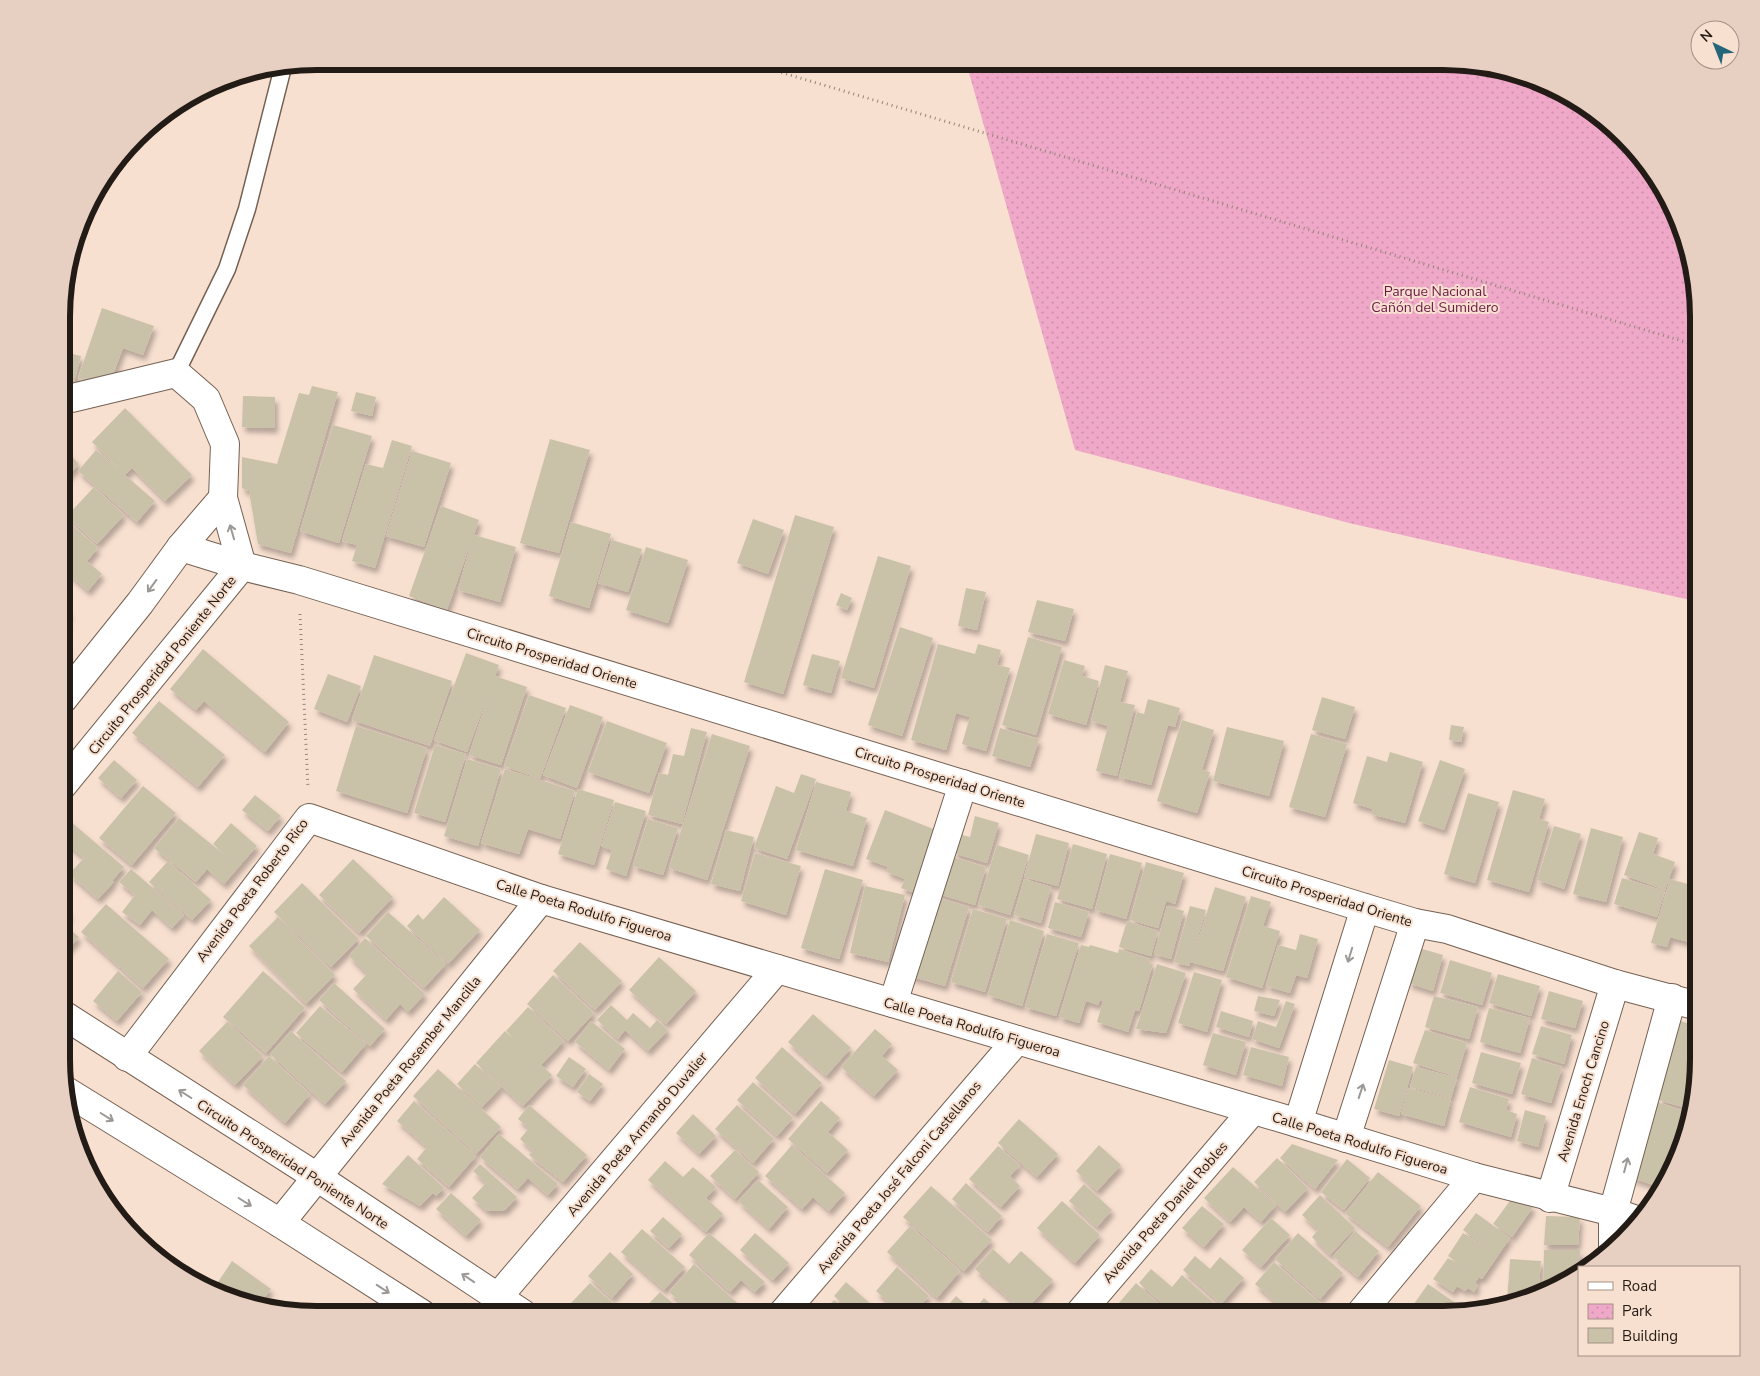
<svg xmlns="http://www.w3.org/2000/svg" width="1760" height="1376" font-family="'Nunito Sans',sans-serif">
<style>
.park{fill:url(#park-dots)}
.building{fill:#cac1a9;filter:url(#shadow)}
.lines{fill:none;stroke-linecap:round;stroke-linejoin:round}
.lane-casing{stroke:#756153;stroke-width:19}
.street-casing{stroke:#756153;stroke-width:30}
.secondary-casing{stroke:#756153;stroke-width:30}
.path{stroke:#958579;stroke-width:3;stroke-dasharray:1 4;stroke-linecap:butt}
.lane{stroke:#fff;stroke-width:16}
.street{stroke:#fff;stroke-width:28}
.secondary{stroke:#fff;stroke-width:28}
.oneway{stroke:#9c9896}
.labels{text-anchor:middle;stroke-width:4;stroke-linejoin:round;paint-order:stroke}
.park-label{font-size:14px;fill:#6b1846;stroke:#f8e0d0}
.street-label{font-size:14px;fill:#231b15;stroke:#f8e0d0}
.rim{fill:none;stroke:#231b15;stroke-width:6}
</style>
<defs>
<pattern id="park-dots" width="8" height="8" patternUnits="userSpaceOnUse" patternTransform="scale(1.25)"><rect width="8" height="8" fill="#f0a8c8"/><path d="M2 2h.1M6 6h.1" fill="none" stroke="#ce90ab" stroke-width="1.8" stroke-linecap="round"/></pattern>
<filter id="shadow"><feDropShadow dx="3" dy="5.5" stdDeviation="2.5" flood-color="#0004"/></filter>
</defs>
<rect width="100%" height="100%" fill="#f8e0d0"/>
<!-- park -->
<polygon class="park" points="966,62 1459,62 1541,81 1612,125 1655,175 1679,219 1699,317 1699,602 1349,523 1075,450"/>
<!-- building -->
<g class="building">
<polygon points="102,308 154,326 143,355 123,348 108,388 78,378"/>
<polygon points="63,352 81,356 71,393 63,391"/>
<polygon points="312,386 338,392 291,553 258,544 249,491 242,488 242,457 277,464 299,393 309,395"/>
<polygon points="356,392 376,397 372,416 351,411"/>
<polygon points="243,396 275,397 275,428 242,427"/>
<polygon points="125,408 192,475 165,501 132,468 125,475 155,501 137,522 78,471 96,450 120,470 92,442"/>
<polygon points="333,425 372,436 339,543 300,531"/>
<polygon points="550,439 590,450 559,553 520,543"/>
<polygon points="392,440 412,446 375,568 352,561 357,545 342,541 366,464 383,468"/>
<polygon points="63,448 79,464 63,481"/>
<polygon points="412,451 451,463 424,547 386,536"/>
<polygon points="94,487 124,515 97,544 67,516"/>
<polygon points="441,506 479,520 474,535 516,547 500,602 458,590 472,539 447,610 409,596"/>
<polygon points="795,515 834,527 783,694 744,682"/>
<polygon points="63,517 98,548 87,561 102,574 88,591 63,569"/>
<polygon points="753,519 784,530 768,574 737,563"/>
<polygon points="571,522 611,534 589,608 549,596"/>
<polygon points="612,540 642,549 628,592 598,583"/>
<polygon points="646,547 688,560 668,623 626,610"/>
<polygon points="878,556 911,566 874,688 841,678"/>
<polygon points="966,588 986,592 977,630 958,626"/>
<polygon points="841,593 852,598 847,610 836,605"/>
<polygon points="1037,600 1074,609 1065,641 1028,632"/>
<polygon points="63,607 70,613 63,621"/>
<polygon points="900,627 933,638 902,736 868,725"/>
<polygon points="1028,637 1062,647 1036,735 1002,725"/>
<polygon points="938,644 975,654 978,644 1001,650 997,665 1010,668 986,751 962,744 970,717 956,713 946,750 911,740"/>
<polygon points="203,649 289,722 265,752 204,701 196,710 170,689"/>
<polygon points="466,653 499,665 495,676 527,687 501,765 469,755 492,684 467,752 434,740"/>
<polygon points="812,654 840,661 831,693 803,685"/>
<polygon points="374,655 452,681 430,746 352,720"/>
<polygon points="1064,660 1085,666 1082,676 1099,681 1086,725 1048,714"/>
<polygon points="1105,665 1128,671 1120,702 1135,705 1117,776 1096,771 1108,726 1091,721"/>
<polygon points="328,674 361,686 347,722 314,709"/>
<polygon points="529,695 566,708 540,779 504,766"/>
<polygon points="1322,697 1355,707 1345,739 1312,730"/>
<polygon points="1148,699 1180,708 1175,727 1168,725 1151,785 1119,777 1137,712 1144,714"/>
<polygon points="159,701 225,755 198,787 132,733"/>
<polygon points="570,705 603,717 577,788 543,775"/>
<polygon points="1182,720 1214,730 1202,770 1210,772 1197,813 1157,801"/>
<polygon points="607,721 667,743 649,793 588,772"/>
<polygon points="1451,725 1464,727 1461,742 1449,740"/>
<polygon points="356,726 427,748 407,813 336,791"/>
<polygon points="1227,727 1284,741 1269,796 1213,781"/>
<polygon points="691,728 707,732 682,824 648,815 659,773 668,775 673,754 684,756"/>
<polygon points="1000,728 1039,739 1030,767 992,756"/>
<polygon points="712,734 750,746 707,880 669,868"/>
<polygon points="1311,734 1347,744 1325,817 1289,807"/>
<polygon points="435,745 466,754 445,822 414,813"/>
<polygon points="1390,752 1423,762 1405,823 1371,814 1373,809 1353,803 1367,756 1387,762"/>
<polygon points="467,759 501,769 478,846 444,836"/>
<polygon points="114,760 137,780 121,798 98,778"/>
<polygon points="1440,760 1465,769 1444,830 1418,821"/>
<polygon points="505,769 575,791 560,839 528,829 519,854 481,843"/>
<polygon points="801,774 816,779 787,859 754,848 776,786 794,793"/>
<polygon points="816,782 851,792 846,811 867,818 853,866 796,850"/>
<polygon points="143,786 176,813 132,865 99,838"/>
<polygon points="578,789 614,800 594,865 558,854"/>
<polygon points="1513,790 1545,799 1539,819 1549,822 1529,892 1487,880"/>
<polygon points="1468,793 1499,802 1475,883 1444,874"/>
<polygon points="255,795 281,816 268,831 242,810"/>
<polygon points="615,802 646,811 626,876 606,869 612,850 601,846"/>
<polygon points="885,810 936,830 912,892 901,888 905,879 887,872 888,867 866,859"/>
<polygon points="64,816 124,867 112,881 114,882 98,899 69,874 84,858 62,840 62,819"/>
<polygon points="975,816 999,823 987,863 953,853 959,834 970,837"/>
<polygon points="179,818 237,865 213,844 231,823 257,846 224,884 207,869 196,882 154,848"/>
<polygon points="648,819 678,828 663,875 633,866"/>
<polygon points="1554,826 1581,834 1564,889 1537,880"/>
<polygon points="1591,828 1623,837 1606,902 1573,894"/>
<polygon points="726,830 754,837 740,891 711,884"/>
<polygon points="1639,832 1658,838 1653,854 1675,862 1665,890 1624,875"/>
<polygon points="1036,834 1069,843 1058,886 1024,877"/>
<polygon points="1073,844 1107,854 1092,909 1057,899"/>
<polygon points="997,845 1029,855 1010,915 978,905"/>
<polygon points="755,853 801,866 786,915 741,901"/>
<polygon points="1110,854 1142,863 1126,919 1095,910"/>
<polygon points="946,855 986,867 975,905 935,893"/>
<polygon points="353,859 393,897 359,933 319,895"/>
<polygon points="168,861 211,900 192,920 149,882"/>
<polygon points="1146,862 1184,873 1175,904 1166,901 1158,928 1130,920"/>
<polygon points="131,869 184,915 172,928 152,910 140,925 122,912 135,895 119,882"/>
<polygon points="825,869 863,880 839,959 801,948"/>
<polygon points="1622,878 1665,891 1657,917 1614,904"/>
<polygon points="1024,879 1051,887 1041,923 1014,915"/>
<polygon points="1670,879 1698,887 1698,935 1696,944 1670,937 1667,947 1651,943"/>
<polygon points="302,883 359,939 331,967 274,912"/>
<polygon points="865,886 905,895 888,962 850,953"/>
<polygon points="1215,887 1246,897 1223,971 1191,962"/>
<polygon points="933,896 969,907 945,986 909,976"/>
<polygon points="1251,896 1271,902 1263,926 1280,931 1262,988 1226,977"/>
<polygon points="444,897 480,930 448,964 407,926 418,914 423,920"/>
<polygon points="1055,902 1089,912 1081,937 1048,928"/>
<polygon points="106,904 169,959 143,988 81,932"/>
<polygon points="1167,906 1184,911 1171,959 1154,954"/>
<polygon points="1190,906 1206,910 1189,966 1174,962"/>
<polygon points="62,907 70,913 62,923 79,937 62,956"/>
<polygon points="973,909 1007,919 985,992 951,982"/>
<polygon points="388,912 446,964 424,988 366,936"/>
<polygon points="278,917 335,975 306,1004 249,946"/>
<polygon points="1010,920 1044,931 1022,1006 988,995"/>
<polygon points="1127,921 1158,931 1151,956 1119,947"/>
<polygon points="1047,934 1079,943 1056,1016 1025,1007"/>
<polygon points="1300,934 1318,939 1307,978 1296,975 1290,993 1266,986 1278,945 1296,950"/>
<polygon points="365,938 425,994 408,1012 400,1004 386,1020 353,989 367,974 349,956"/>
<polygon points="580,942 622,981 595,1010 553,971"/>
<polygon points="1081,945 1089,947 1090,945 1118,953 1119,949 1150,959 1149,963 1153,964 1139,1011 1135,1010 1128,1032 1097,1022 1103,1001 1100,1000 1098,1005 1086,1001 1079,1023 1059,1017"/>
<polygon points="1419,948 1443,955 1433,991 1408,983"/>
<polygon points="659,957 696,991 666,1024 629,990"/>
<polygon points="1450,960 1492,973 1482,1005 1440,993"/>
<polygon points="1157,964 1186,973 1166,1033 1136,1029"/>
<polygon points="118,971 142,992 117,1021 93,1001"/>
<polygon points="263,971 305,1008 266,1053 223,1017"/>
<polygon points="1194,972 1222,980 1207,1032 1178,1023"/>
<polygon points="1498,974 1540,986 1531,1016 1489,1003"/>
<polygon points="553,975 594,1013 568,1041 527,1004"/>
<polygon points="334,983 385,1029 370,1046 319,1000"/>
<polygon points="1549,991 1583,1001 1575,1028 1541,1019"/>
<polygon points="1258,996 1280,1000 1274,1016 1254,1011"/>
<polygon points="1434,996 1478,1007 1469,1039 1425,1027"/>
<polygon points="1286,1001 1295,1004 1279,1048 1252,1039 1258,1021 1276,1027"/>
<polygon points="611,1005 627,1020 633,1013 650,1028 657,1020 668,1030 648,1051 625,1030 618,1039 597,1020"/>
<polygon points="320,1006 366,1044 342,1072 296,1033"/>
<polygon points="528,1007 564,1041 541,1065 552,1075 523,1106 476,1063 505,1031 536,1059 506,1031"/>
<polygon points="1489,1008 1530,1018 1520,1053 1480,1042"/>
<polygon points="1221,1011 1253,1021 1249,1037 1216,1027"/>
<polygon points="813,1014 851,1048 826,1076 788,1042"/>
<polygon points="591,1021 625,1049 609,1070 575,1042"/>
<polygon points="1681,1021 1698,1027 1698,1076 1690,1109 1658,1100"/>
<polygon points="227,1022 263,1056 235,1085 199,1051"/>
<polygon points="1541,1026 1572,1035 1564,1064 1532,1054"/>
<polygon points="875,1029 892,1044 882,1056 898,1070 874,1096 841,1067"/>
<polygon points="1425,1030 1467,1043 1457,1077 1413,1063"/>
<polygon points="291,1031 346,1081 325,1104 270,1054"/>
<polygon points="1213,1033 1246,1042 1236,1075 1203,1065"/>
<polygon points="782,1047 822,1083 795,1114 755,1078"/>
<polygon points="1251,1047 1289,1057 1282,1086 1243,1075"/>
<polygon points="1481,1052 1521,1063 1512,1094 1472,1083"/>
<polygon points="269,1056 310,1094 285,1123 243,1085"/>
<polygon points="569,1057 586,1069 573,1087 556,1076"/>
<polygon points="1532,1058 1562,1067 1551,1103 1521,1094"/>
<polygon points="1389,1060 1413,1067 1399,1116 1374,1109"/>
<polygon points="475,1064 501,1087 482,1107 457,1084"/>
<polygon points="1416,1067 1457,1078 1451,1098 1410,1087"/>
<polygon points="438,1069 501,1127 476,1154 413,1096"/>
<polygon points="589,1074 603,1084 590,1101 577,1092"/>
<polygon points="753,1082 793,1118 777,1136 737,1100"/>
<polygon points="1470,1087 1509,1099 1506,1110 1517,1114 1511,1137 1459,1122"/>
<polygon points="1408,1088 1451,1099 1444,1126 1401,1114"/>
<polygon points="414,1101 476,1156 449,1187 417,1159 427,1147 397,1121"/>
<polygon points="821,1101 840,1118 828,1132 848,1150 827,1173 788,1139"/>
<polygon points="1657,1102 1690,1113 1675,1163 1660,1187 1632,1178"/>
<polygon points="529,1105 587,1155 563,1182 529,1155 533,1151 520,1139 529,1128 518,1119"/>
<polygon points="737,1105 774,1139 753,1163 715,1129"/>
<polygon points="1525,1110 1546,1116 1538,1147 1517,1141"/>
<polygon points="693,1114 716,1136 699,1154 676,1133"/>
<polygon points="1019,1119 1058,1154 1037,1177 998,1143"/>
<polygon points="499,1134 558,1184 548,1195 528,1178 518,1189 480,1157"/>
<polygon points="1292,1144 1338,1160 1315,1189 1280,1158"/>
<polygon points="792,1145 845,1193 829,1211 813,1197 802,1209 765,1176"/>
<polygon points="1099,1145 1121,1165 1097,1191 1076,1171"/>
<polygon points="998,1146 1020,1165 1010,1176 1020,1186 1001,1207 969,1179"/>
<polygon points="735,1150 759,1172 735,1199 710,1176"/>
<polygon points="408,1155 444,1188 436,1196 433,1193 420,1206 382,1184"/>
<polygon points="1277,1158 1308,1188 1285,1212 1254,1182"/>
<polygon points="1347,1159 1370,1178 1344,1210 1321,1192"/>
<polygon points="665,1161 683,1177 693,1167 716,1187 706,1198 723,1214 706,1232 648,1180"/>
<polygon points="480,1164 517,1197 505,1210 487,1211 472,1198 486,1183 473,1171"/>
<polygon points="1233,1167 1276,1205 1261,1222 1244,1207 1230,1222 1204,1198"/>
<polygon points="1378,1172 1421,1206 1388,1247 1345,1213"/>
<polygon points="758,1180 788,1207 769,1229 738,1201"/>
<polygon points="966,1183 1002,1216 988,1232 952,1199"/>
<polygon points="1084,1184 1112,1210 1097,1227 1069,1201"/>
<polygon points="931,1186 992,1240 964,1271 903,1217"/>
<polygon points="451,1193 481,1220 466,1236 436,1209"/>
<polygon points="1515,1194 1533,1207 1512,1237 1493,1224"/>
<polygon points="1320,1195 1355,1228 1330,1255 1312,1237 1318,1230 1302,1215"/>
<polygon points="1062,1201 1100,1235 1075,1263 1037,1228"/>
<polygon points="1202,1206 1224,1224 1204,1247 1182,1228"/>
<polygon points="1476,1213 1510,1238 1482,1279 1479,1277 1475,1283 1478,1285 1474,1292 1468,1288 1465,1291 1457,1286 1453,1292 1433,1279 1448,1258 1471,1272 1448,1256 1463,1233 1490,1250 1463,1230"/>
<polygon points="1546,1216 1580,1217 1578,1245 1544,1245"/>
<polygon points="663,1217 682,1234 669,1248 650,1231"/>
<polygon points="1271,1218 1290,1235 1261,1267 1242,1250"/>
<polygon points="910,1226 960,1271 937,1298 887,1252"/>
<polygon points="642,1229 685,1267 664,1290 621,1252"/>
<polygon points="1355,1231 1379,1251 1358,1277 1333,1256"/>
<polygon points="709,1233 765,1282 755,1292 741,1280 730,1292 689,1255"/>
<polygon points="755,1233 789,1263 773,1280 740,1250"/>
<polygon points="1298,1233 1343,1273 1320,1299 1275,1259"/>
<polygon points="993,1249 1009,1264 1021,1251 1053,1280 1024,1312 975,1269"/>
<polygon points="1544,1250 1580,1250 1579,1273 1543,1294"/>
<polygon points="610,1252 633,1274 612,1298 588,1276"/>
<polygon points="1195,1256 1210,1269 1220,1257 1244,1278 1221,1304 1183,1270"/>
<polygon points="1510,1259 1541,1261 1538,1296 1507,1302"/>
<polygon points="232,1261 271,1289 259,1305 227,1297 214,1288"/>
<polygon points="1274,1262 1326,1308 1320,1315 1290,1315 1255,1284"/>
<polygon points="694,1264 745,1310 741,1314 694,1314 669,1292"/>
<polygon points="897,1267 929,1296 912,1315 902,1314 876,1291"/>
<polygon points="1151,1269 1172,1287 1182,1275 1216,1305 1207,1315 1175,1315 1139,1283"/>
<polygon points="846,1282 882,1314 855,1314 834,1296"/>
<polygon points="590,1283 625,1314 581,1314 570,1304"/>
<polygon points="1136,1283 1169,1313 1167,1315 1115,1315 1112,1311"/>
<polygon points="1428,1284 1457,1304 1451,1313 1414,1315 1409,1311"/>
<polygon points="660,1292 685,1314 639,1314"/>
<polygon points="956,1296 973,1311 984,1298 1003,1315 947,1315 943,1311"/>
<polygon points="834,1300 851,1314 821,1314"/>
</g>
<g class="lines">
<!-- lane casing -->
<g class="lane-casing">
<polyline id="lane" points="176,373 227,269 247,209 283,67"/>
</g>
<!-- street casing -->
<g class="street-casing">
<g id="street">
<polyline points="181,547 242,566 299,580 1365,908 1415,923 1447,929 1615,984 1698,1006"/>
<polyline points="63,699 140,603 181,547 223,498"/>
<polyline points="62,786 242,566 223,498 225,444 206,399 176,373 72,398 63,396"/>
<polyline points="893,1003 963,784"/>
<polyline points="127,1057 309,818 541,899 1298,1123 1474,1177 1613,1212 1639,1221"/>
<polyline points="1298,1123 1365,908"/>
<polyline points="1346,1138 1415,923"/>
<polyline points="1550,1198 1615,984"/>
<polyline points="280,1223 541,899"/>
<polyline points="1613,1248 1613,1212 1672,998"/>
<polyline points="497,1298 777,969"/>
<polyline points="782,1314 1017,1040"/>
<polyline points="1078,1315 1253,1110"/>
<polyline points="1359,1315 1474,1177"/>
</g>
</g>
<!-- secondary casing -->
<g class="secondary-casing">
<g id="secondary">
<polyline points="62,1014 317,1177 523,1314"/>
<polyline points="66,1091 280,1223 422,1314"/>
</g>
</g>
<!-- path -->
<g class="path">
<polyline points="743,61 1699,346"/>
<polyline points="300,614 308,788"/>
</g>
<!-- lane -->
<use href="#lane" class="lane"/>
<!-- street -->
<use href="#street" class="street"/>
<!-- secondary -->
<use href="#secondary" class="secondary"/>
</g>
<!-- one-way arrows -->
<defs><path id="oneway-shaft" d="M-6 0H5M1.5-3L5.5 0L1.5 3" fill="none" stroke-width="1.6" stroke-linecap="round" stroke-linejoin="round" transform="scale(1.25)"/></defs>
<g class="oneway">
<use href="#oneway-shaft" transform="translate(232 532) rotate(-106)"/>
<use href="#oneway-shaft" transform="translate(152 586) rotate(126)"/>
<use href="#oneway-shaft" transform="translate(1350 955) rotate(107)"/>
<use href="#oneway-shaft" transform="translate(1361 1091) rotate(-72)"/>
<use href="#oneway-shaft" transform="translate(185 1094) rotate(-148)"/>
<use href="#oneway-shaft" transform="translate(107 1117) rotate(32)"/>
<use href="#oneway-shaft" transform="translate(1626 1165) rotate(-75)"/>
<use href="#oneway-shaft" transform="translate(245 1202) rotate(32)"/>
<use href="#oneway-shaft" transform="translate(468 1278) rotate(-146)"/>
<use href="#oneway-shaft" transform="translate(383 1289) rotate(33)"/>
</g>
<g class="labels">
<!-- park labels -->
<g class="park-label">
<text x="1435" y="296">Parque Nacional<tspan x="1435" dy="16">Cañón del Sumidero</tspan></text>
</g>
<!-- street labels -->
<g class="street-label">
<text transform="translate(552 658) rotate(17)" y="5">Circuito Prosperidad Oriente</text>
<text transform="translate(162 665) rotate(-51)" y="5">Circuito Prosperidad Poniente Norte</text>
<text transform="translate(940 777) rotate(17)" y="5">Circuito Prosperidad Oriente</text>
<text transform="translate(252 890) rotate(-53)" y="5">Avenida Poeta Roberto Rico</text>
<text transform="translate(1327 896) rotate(17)" y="5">Circuito Prosperidad Oriente</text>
<text transform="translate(584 910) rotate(17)" y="5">Calle Poeta Rodulfo Figueroa</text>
<text transform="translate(972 1027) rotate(16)" y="5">Calle Poeta Rodulfo Figueroa</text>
<text transform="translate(410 1061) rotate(-51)" y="5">Avenida Poeta Rosember Mancilla</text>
<text transform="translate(1583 1091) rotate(-73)" y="5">Avenida Enoch Cancino</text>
<text transform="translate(637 1134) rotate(-50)" y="5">Avenida Poeta Armando Duvalier</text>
<text transform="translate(1360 1143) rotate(17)" y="5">Calle Poeta Rodulfo Figueroa</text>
<text transform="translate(293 1164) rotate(33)" y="5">Circuito Prosperidad Poniente Norte</text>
<text transform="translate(899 1177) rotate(-50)" y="5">Avenida Poeta José Falconi Castellanos</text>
<text transform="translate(1165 1212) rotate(-49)" y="5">Avenida Poeta Daniel Robles</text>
</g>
</g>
<!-- crop -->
<path d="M0 0H1760V1376H0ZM317 70H1443A247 247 0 0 1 1690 317V1059A247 247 0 0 1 1443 1306H317A247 247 0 0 1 70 1059V317A247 247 0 0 1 317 70Z" fill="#e7d0c1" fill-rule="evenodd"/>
<path class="rim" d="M317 70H1443A247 247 0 0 1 1690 317V1059A247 247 0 0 1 1443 1306H317A247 247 0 0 1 70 1059V317A247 247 0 0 1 317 70Z"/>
<!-- legend -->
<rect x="1578" y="1266" width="162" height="90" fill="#f8e0d0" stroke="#a39185"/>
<rect x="1588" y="1282" width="25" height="8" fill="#ffffff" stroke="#a39185"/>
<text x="1622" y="1291" font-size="15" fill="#231b15">Road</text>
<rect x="1588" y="1304" width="25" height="15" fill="url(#park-dots)" stroke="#a39185"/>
<text x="1622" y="1316" font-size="15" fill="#231b15">Park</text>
<rect x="1588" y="1328" width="25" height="15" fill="#cac1a9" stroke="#a39185"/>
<text x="1622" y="1341" font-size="15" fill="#231b15">Building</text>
<!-- north arrow -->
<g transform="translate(1715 45) rotate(317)"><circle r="24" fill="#f8e0d0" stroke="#a39185"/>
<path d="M0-4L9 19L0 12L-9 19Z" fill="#236679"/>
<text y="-8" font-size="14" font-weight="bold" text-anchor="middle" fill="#231b15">N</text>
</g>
</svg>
